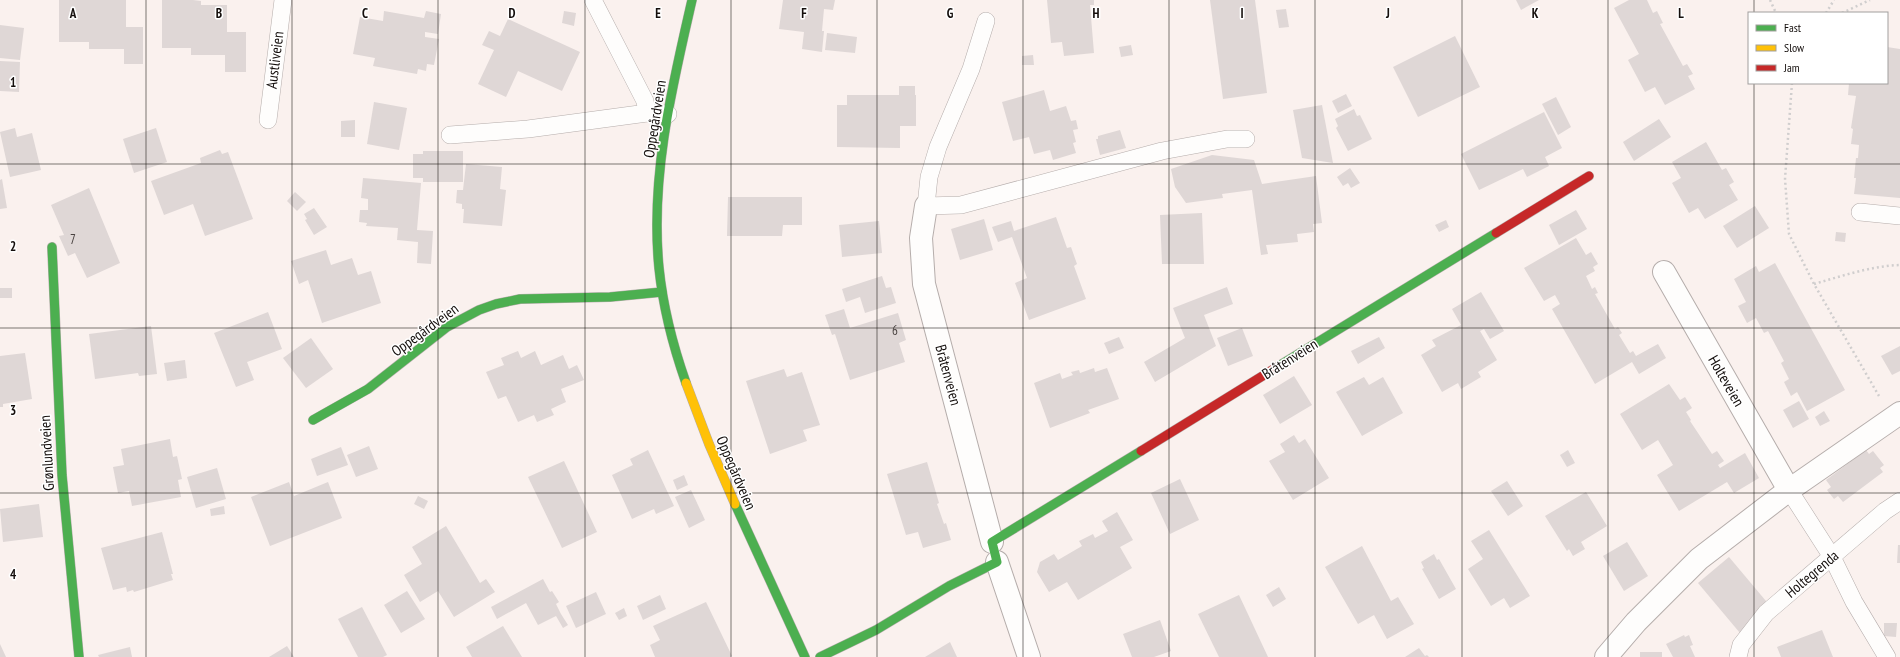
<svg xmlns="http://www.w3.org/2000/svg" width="1900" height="657" font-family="'PT Sans Narrow',sans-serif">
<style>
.building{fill:#dfd7d6}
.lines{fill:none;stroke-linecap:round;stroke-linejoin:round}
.lane-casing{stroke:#b5adab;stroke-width:18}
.street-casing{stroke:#b5adab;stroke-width:24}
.fast-casing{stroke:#b5adab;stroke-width:10}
.slow-casing{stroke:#b5adab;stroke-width:10}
.jam-casing{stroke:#b5adab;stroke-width:10}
.path{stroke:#d0cece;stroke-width:2.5;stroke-dasharray:2 3;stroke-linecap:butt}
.lane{stroke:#fefdfc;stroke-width:17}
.street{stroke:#fefdfc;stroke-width:22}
.fast{stroke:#4caf50;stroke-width:9}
.slow{stroke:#ffc107;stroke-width:9}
.jam{stroke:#c62828;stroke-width:9}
.grid{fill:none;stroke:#140e0c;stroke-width:1;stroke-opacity:0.55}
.labels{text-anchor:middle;stroke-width:3;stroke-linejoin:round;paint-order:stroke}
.number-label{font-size:13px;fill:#494240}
.street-label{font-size:15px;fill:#140e0c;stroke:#fff}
.grid-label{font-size:13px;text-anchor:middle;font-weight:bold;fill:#140e0c;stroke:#fff;stroke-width:3;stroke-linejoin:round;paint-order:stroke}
</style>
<rect width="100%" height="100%" fill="#faf1ee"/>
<!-- building -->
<g class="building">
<polygon points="59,0 126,0 126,27 143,27 143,64 124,64 124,49 89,49 89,42 59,42"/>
<polygon points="162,0 193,0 201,1 201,5 227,5 227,32 246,32 246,72 225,72 225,55 191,55 191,48 162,48"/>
<polygon points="783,0 835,0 833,10 824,9 822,31 824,31 822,52 802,49 804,32 779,29"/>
<polygon points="1047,0 1094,0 1094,5 1090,5 1094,53 1064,56 1062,42 1051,43"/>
<polygon points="1210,0 1255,0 1267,93 1223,99"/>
<polygon points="1516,0 1539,0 1521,10"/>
<polygon points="1629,0 1647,0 1653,13 1657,11 1663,23 1660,24 1683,66 1687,64 1693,74 1688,76 1695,89 1665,105 1655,87 1645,92 1628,60 1639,54 1614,8"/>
<polygon points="1286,9 1289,27 1279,28 1276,10"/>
<polygon points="384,11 424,18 426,11 441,14 438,34 425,32 425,37 439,39 434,65 427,64 426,71 418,69 417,74 373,66 375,58 353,54 360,17 383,21"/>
<polygon points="564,11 576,13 574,26 562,23"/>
<polygon points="508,19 580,52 562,91 518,71 506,97 478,84 494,50 482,45 489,31 500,36"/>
<polygon points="0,25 24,28 20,60 0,58"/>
<polygon points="827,33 857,37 855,53 825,50"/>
<polygon points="1455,36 1480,87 1418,117 1393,67"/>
<polygon points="1131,45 1133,55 1121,57 1119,47"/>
<polygon points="1887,47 1900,49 1900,198 1854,194 1856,178 1854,178 1856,158 1858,158 1859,145 1851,144 1853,129 1851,128 1856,96 1848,95 1849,83 1887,83"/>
<polygon points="1033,55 1034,65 1022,65 1022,56"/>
<polygon points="0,61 20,62 19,92 0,91"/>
<polygon points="899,86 915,86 915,95 916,95 916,126 900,126 900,148 837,147 837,105 847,105 847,95 899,95"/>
<polygon points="1044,90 1050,111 1066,106 1071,121 1076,120 1078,129 1073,130 1076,142 1073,143 1076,153 1053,160 1050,150 1034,154 1029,137 1013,141 1002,102"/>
<polygon points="1346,94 1352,106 1338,113 1332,101"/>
<polygon points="1556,97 1571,127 1558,135 1542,104"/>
<polygon points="374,102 407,108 399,150 367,144"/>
<polygon points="1322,105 1333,163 1302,158 1293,110"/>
<polygon points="1354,109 1357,116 1360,115 1372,139 1348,151 1336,128 1338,126 1335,119"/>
<polygon points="1544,112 1562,148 1545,157 1549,166 1527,177 1523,169 1479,190 1461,154"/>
<polygon points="1659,119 1671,137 1634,161 1623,142"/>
<polygon points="355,120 355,137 341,137 341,121"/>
<polygon points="15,128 17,137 32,133 41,170 10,177 0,132"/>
<polygon points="156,128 167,162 134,173 123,139"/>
<polygon points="1120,130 1126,148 1100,155 1096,139 1098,139 1098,136"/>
<polygon points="1706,142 1722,170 1726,168 1734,182 1729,185 1738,200 1705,219 1698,208 1689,213 1672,183 1681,178 1672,162"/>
<polygon points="220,150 222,154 228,152 253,219 205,236 193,204 164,215 151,181 201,163 200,158"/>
<polygon points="423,151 463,151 463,182 423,182 423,178 413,178 413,154 423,154"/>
<polygon points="1212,155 1254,160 1262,184 1316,176 1322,223 1313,224 1314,232 1297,234 1298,242 1266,245 1268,254 1261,255 1252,190 1222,194 1223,198 1186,203 1175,187 1171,169"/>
<polygon points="466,164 502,167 500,189 506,190 502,226 463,223 464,209 462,209 462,204 456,203 457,190 463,190"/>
<polygon points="1350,168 1360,183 1351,188 1348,183 1343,186 1337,177"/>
<polygon points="363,178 421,183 417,230 433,231 431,264 417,263 418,242 397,240 398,228 366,226 367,223 359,222 360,210 368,210 368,199 361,198"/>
<polygon points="2,179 7,208 0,209 0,180"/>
<polygon points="89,188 120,263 87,278 75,253 68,256 59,236 64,235 51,205"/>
<polygon points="295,192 306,202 297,211 287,201"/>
<polygon points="728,197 802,197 802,225 783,225 782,236 727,236"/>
<polygon points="1755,206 1769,228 1737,248 1723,226"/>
<polygon points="314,208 327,227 314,235 305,220 307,219 304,214"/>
<polygon points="1576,210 1587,229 1559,245 1549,225"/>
<polygon points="1202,213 1204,264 1162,264 1160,215"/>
<polygon points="1056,217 1067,248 1071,247 1077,264 1074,266 1086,299 1029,320 1015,283 1027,278 1012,237 998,242 992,227 1011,221 1014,231"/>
<polygon points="984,219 993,250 960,260 951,229"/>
<polygon points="1446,220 1449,227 1439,232 1435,225"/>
<polygon points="879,221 882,253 842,257 839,225"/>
<polygon points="1836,232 1846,233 1845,242 1835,241"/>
<polygon points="1576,238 1586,255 1591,252 1598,264 1593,267 1595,271 1586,276 1592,289 1595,287 1598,293 1595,294 1615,329 1618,327 1622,333 1619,335 1630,353 1633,351 1636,356 1658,344 1666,358 1639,374 1632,362 1595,384 1552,309 1560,304 1555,295 1544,301 1524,268"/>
<polygon points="326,250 331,265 352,258 358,275 371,271 381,303 322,323 308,280 299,284 291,261"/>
<polygon points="1775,263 1845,390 1807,411 1797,392 1791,396 1784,382 1789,379 1781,363 1784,361 1768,331 1764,333 1756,318 1747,323 1738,306 1746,302 1734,279 1756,266 1759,272"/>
<polygon points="882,276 886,288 891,287 896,303 865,313 860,297 846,302 842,289"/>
<polygon points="1227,287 1233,304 1204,315 1216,346 1155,382 1144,362 1185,338 1173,308"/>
<rect x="0" y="288" width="12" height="10"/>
<polygon points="1481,292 1504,331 1490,339 1484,329 1480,331 1497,360 1478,372 1481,377 1461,389 1458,383 1442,392 1421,355 1436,346 1432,340 1461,325 1452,309"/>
<polygon points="844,309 850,328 898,313 906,340 899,343 905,362 850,380 835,334 832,335 825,315"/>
<polygon points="268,312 282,349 247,362 254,380 236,387 214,333"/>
<polygon points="151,326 157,374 139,376 138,373 95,379 89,334"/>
<polygon points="1242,328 1253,356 1228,366 1217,338"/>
<polygon points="1119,337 1124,348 1109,354 1104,343"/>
<polygon points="1379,337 1385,348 1358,364 1351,351"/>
<polygon points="311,338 333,369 306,388 283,358"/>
<polygon points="1900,346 1900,371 1892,375 1881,356"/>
<polygon points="518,351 521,358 535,351 541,365 563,355 569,369 577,365 584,380 561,389 566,402 551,409 554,415 537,422 534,415 518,422 506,396 498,399 486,372 504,365 501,358"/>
<polygon points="25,353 32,399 3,404 3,407 0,407 0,356"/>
<polygon points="185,360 187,378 167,381 164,363"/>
<polygon points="1094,368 1095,372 1107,368 1119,399 1088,410 1090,413 1050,428 1034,383 1060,373 1062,379 1073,375 1071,372 1079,370 1080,373"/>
<polygon points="784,369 787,377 802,372 820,425 803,430 807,441 770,454 746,381"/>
<polygon points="1294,376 1312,405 1280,424 1263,395"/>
<polygon points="1364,377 1369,385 1383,377 1403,413 1362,436 1336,392"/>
<polygon points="1669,384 1680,400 1685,397 1692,408 1686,412 1691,420 1690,421 1712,454 1717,451 1724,461 1718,465 1720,468 1745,453 1759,478 1734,493 1727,482 1679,511 1657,475 1673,465 1658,440 1642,450 1620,414"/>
<polygon points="1799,401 1809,419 1793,428 1783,410"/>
<polygon points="1824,411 1830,421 1820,426 1815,417"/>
<polygon points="1294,435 1299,443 1305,439 1329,478 1293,500 1269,461 1285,452 1280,444"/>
<polygon points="170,439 173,457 177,456 182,479 178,480 181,497 132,506 129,491 118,493 113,467 124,465 121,449"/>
<polygon points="369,446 378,469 356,477 347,455"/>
<polygon points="341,447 348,465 317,476 311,459"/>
<polygon points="648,450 674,506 656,514 654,509 632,519 612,475 633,465 630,459"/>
<polygon points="1568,450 1575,463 1567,467 1560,455"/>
<polygon points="1866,450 1869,454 1873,451 1884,465 1880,468 1883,472 1843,502 1838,496 1834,499 1827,490 1831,487 1826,480"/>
<polygon points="564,461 597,532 562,548 528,477"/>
<polygon points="927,462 939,503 937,504 944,524 946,523 951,540 923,548 918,532 906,535 887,474"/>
<polygon points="217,468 226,499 196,508 187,477"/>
<polygon points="684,475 688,485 677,490 673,480"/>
<polygon points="1180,479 1199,520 1170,534 1151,493"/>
<polygon points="1507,481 1523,506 1508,516 1491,491"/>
<polygon points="289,482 294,496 328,482 342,518 270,546 251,497"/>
<polygon points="691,490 705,520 689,528 675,497"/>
<polygon points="1586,492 1607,526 1581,542 1585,549 1573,556 1569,549 1567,551 1545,516"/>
<polygon points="418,496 428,501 424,509 414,504"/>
<polygon points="39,504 43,537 3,542 0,509"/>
<polygon points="224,506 225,514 211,516 210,509"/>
<polygon points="1117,512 1133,540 1120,547 1132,568 1078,600 1067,582 1049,592 1037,572 1040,562 1054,554 1058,560 1082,546 1079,541 1093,534 1095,538 1108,531 1102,521"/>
<polygon points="446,526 480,583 486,579 495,592 454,617 438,591 420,602 404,575 422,564 412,547"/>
<polygon points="1489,530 1530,596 1510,608 1504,598 1491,606 1468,569 1483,559 1471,541"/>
<polygon points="162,532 173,574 171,574 173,580 134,592 133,590 127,592 126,587 113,590 101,548"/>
<polygon points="1627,542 1648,576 1624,591 1603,556"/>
<polygon points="1898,545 1900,545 1900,563 1897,563"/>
<polygon points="1362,546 1391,601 1398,597 1414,624 1387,639 1374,615 1358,624 1325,567"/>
<polygon points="1434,554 1437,560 1439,559 1456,589 1439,599 1422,569 1424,568 1421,562"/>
<polygon points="1729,557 1771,607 1740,633 1698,583"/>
<polygon points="543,579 550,592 552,591 559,602 556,604 561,614 568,625 563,628 556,616 538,625 526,603 497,619 491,607"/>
<polygon points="1279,587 1286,599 1273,607 1266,595"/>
<polygon points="407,591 425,619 401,633 384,605"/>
<polygon points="596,592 606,614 576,628 566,606"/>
<polygon points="660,595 666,609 643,620 637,606"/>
<polygon points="1239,595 1268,657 1219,657 1198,614"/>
<polygon points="706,602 732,656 730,657 655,657 650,645 660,640 653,626"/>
<polygon points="362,607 387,655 383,657 358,657 338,619"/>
<polygon points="624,608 627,616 619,620 615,613"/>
<polygon points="1160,620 1171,651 1154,657 1132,657 1123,634"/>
<polygon points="1884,623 1897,623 1896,637 1884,636"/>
<polygon points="503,626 522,657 472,657 466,647"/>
<polygon points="1822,630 1833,657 1781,657 1777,647"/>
<polygon points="1684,635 1685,637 1689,635 1693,645 1690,646 1695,657 1673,657 1666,644"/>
<polygon points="950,642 957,657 925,657"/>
<polygon points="0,644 6,657 0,657"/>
<polygon points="287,646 294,657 269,657"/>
<polygon points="130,647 132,657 99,657 98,655"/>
<polygon points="1419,648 1425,656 1427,655 1429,657 1405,657"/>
<rect x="1640" y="652" width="22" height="5"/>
</g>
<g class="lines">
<!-- lane casing -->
<g class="lane-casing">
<g id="lane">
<polyline points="593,0 645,101 647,113"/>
<polyline points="986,21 971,69 938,147 929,177 926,206 961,205 1162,151 1227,139 1246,139"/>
<polyline points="268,120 283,0"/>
<polyline points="450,135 528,129 647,113 668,114"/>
<polyline points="1860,212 1900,216"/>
<polyline points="1789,490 1832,557 1854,602 1887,657"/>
<polyline points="1738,657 1741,645 1766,613 1885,511 1900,501"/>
</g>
</g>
<!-- street casing -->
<g class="street-casing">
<g id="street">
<polyline points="926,206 921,238 924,284 992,542"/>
<polyline points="1664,272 1789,490"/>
<polyline points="997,562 1029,657"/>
<polyline points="1606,657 1636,622 1699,559 1789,490 1900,413"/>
</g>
</g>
<!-- fast casing -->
<g class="fast-casing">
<g id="fast">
<polyline points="52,247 62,475 79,657"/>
<polyline points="1277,367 1496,233"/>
<path d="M686,383C673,346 663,307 659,268C650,177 672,87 692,0"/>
<polyline points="313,420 368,389 447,327 479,310 496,304 520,299 610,297 662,292"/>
<polyline points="735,504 805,657"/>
<polyline points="820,657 876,630 949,586 997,562 992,542 1141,451"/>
</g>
</g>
<!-- slow casing -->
<g class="slow-casing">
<polyline id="slow" points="686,383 709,444 735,504"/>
</g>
<!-- jam casing -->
<g class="jam-casing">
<g id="jam">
<polyline points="1496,233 1589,176"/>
<polyline points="1141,451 1277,367"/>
</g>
</g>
<!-- path -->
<g class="path">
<polyline points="1770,0 1776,13"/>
<polyline points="1826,13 1834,0"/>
<polyline points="1842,13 1870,0"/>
<polyline points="1792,83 1785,179 1789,234 1814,284 1879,396"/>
<path d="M1814,284C1842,276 1871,266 1900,265"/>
</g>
<!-- lane -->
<use href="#lane" class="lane"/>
<!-- street -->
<use href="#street" class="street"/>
<!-- fast -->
<use href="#fast" class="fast"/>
<!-- slow -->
<use href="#slow" class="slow"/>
<!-- jam -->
<use href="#jam" class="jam"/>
</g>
<!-- grid -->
<path class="grid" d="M146,0V657M292,0V657M438,0V657M585,0V657M731,0V657M877,0V657M1023,0V657M1169,0V657M1315,0V657M1462,0V657M1608,0V657M1754,0V13M1754,83V657M0,164H1900M0,328H1900M0,493H1900"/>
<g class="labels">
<!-- number labels -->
<g class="number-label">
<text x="73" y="244">7</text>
<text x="895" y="335">6</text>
</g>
<!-- street labels -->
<g class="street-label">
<text transform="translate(275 60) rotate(-83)" y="5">Austliveien</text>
<text transform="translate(655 119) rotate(-81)" y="5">Oppegårdveien</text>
<text transform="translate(425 330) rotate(-36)" y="5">Oppegårdveien</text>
<text transform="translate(1290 359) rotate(-32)" y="5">Bråtenveien</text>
<text transform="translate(948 375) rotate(75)" y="5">Bråtenveien</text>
<text transform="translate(1726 381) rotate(60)" y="5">Holteveien</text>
<text transform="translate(47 453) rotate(-93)" y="5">Grønlundveien</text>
<text transform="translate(736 473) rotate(67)" y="5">Oppegårdveien</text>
<text transform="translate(1812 574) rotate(-40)" y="5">Holtegrenda</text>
</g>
</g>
<g class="grid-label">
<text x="73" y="18">A</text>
<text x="219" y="18">B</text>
<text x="365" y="18">C</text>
<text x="512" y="18">D</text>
<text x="658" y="18">E</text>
<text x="804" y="18">F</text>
<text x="950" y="18">G</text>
<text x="1096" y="18">H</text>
<text x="1242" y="18">I</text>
<text x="1388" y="18">J</text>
<text x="1535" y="18">K</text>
<text x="1681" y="18">L</text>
<text x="13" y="87">1</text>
<text x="13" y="251">2</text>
<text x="13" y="415">3</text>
<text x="13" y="579">4</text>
</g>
<!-- legend -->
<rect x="1748" y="12" width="140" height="72" fill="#ffffff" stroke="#a19f9e"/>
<rect x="1756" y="25" width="20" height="6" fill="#4caf50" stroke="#a19f9e"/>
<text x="1784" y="32" font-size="12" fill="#140e0c">Fast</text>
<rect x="1756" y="45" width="20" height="6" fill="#ffc107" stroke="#a19f9e"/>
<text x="1784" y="52" font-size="12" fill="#140e0c">Slow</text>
<rect x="1756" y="65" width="20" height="6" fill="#c62828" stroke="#a19f9e"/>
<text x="1784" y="72" font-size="12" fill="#140e0c">Jam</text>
</svg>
